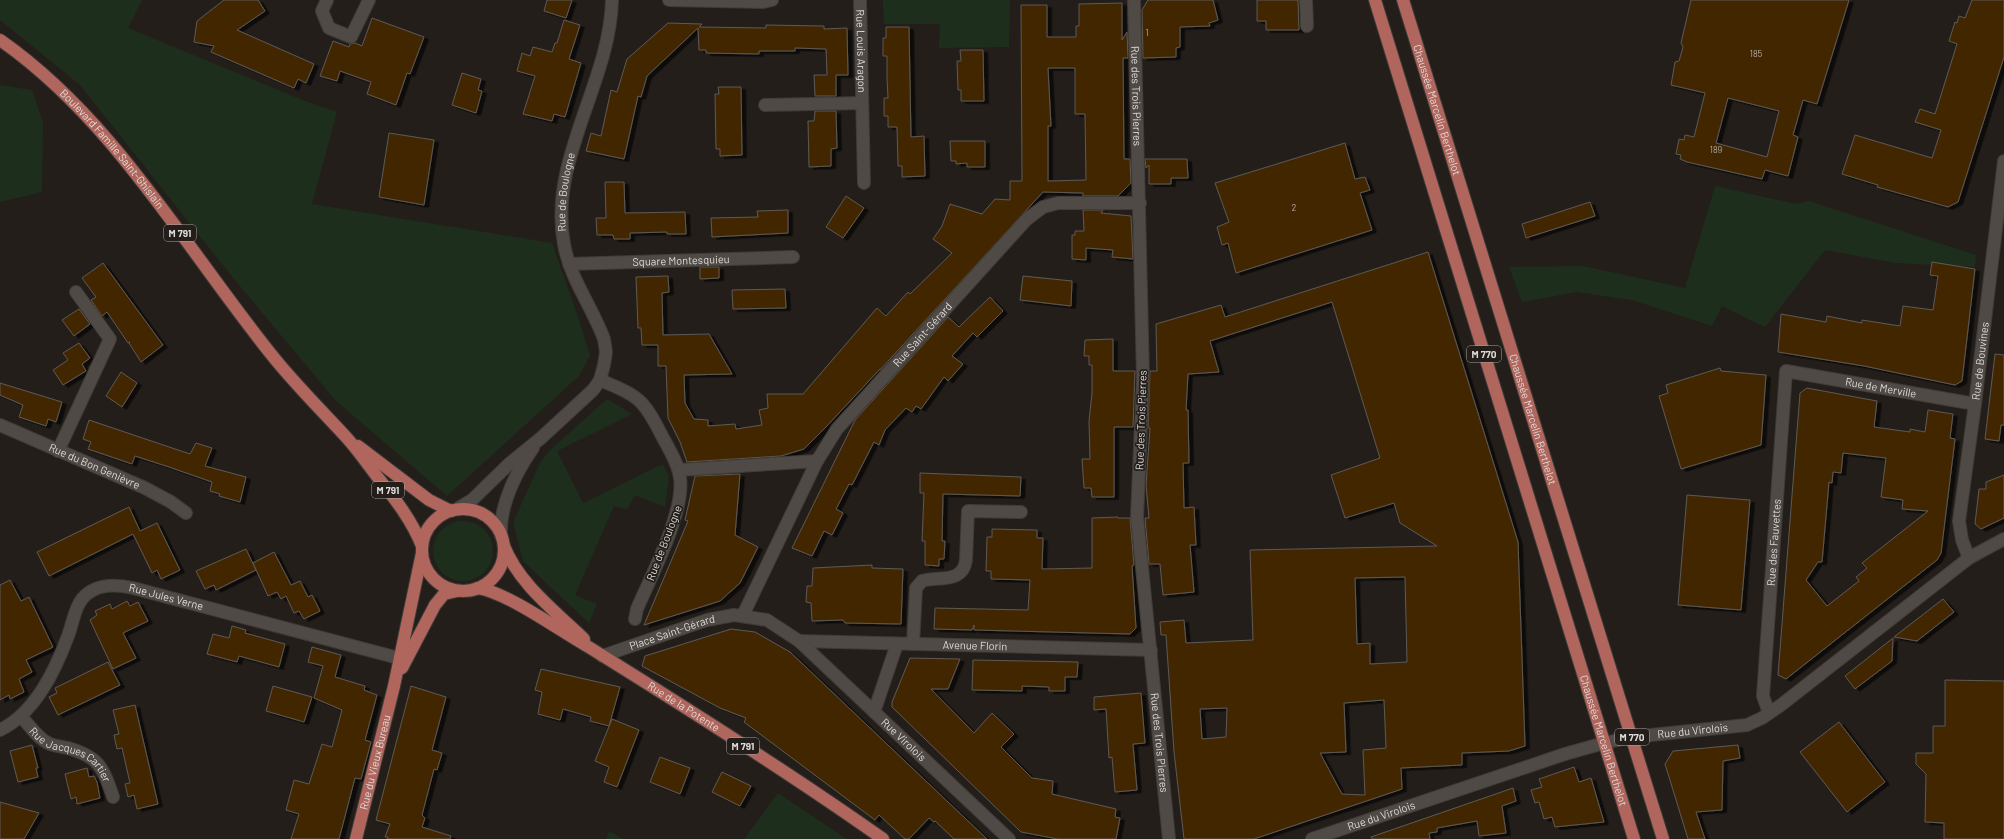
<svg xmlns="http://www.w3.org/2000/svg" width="2004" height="839" font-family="Barlow,sans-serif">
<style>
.green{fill:#1e2e1c}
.building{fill:#422806;stroke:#5e5954;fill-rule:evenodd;filter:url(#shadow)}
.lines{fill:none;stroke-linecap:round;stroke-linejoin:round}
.minor-casing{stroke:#3f3b38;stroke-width:14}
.major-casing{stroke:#3f3b38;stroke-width:14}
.minor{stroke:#4f4a45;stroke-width:12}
.major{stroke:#b0665d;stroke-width:12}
.labels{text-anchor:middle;stroke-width:3.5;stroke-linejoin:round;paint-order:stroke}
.number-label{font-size:9px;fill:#b7aea4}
.shield{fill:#231e1a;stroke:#a6a29f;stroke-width:1}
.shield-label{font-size:10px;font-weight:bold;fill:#dedbd8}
.street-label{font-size:11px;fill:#dedbd8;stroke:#231e1a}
</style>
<defs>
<filter id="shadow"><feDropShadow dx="4.5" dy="2.5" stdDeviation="0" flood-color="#0009"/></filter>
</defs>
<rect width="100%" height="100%" fill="#231e1a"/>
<!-- green -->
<g class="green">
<polygon points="0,0 142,0 128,28 305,101 337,112 312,204 552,243 578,317 590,355 579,376 447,496 336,401 229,273 80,85 0,20"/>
<polygon points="883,0 1010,0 1009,47 939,48 940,24 884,24"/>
<polygon points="0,85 32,90 43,123 42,192 0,202"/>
<polygon points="1715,186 1796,204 1809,201 1976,255 1975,267 1896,263 1825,250 1765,327 1722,306 1712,326 1632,300 1577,292 1522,302 1509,267 1583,266 1685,288"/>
<polygon points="607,399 632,414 557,451 583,503 663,464 669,476 665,507 635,495 627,509 614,506 575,595 597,604 589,623 523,561 513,522 540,463 549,451"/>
<circle cx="463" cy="551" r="30"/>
<polygon points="778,793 847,839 744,839"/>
<polygon points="609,831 623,839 606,839"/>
</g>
<!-- building -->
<g class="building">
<polygon points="224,0 258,0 265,11 237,30 314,64 306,83 298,79 294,88 211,52 214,46 194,42 197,21"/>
<polygon points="547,0 572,0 566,18 544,11"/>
<polygon points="1148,0 1213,0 1218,20 1209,23 1210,26 1180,27 1180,47 1176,48 1176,57 1143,58 1142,10"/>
<polygon points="1257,0 1298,0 1299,30 1266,30 1266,21 1257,21"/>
<path d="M1691,0H1849L1817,104L1803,100L1793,135L1798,137L1788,176L1765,170L1762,179L1687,162L1680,159L1681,155L1676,154L1679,139L1684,140L1685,135L1694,137L1705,93L1671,85L1675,62L1679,61L1683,47L1681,43ZM1728,98L1779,111L1767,157L1716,143Z"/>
<polygon points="1972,0 2004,0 2004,57 1958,202 1948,207 1877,187 1878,185 1842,174 1855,135 1932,158 1941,130 1915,122 1920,109 1935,114 1957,44 1949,41 1955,22 1957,23 1959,16 1965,18"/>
<path d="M1122,3V40L1127,32L1128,58H1123L1124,159H1130L1131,183L1118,196H1083V193L1043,192L880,370V369L826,427L804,449L781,456L687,462L680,442L668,418L666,366H658V345H642L641,328H638L636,277L668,276L669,292L662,293L663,335L709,334L732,374L684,375L685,403L694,419L708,420V426L735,424L736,429L762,425L759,410L768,408L767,394H803L877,308L886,316L908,292L910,294L952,253L933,239L942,226L950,204L982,214L995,199L1010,200V181H1022L1021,5H1047V37H1076V26H1079V4ZM1048,68H1075V114H1085L1086,180L1048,181V126H1051Z"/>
<polygon points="372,18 424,37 410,74 407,73 396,105 367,94 371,82 340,71 337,81 320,76 333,41 349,47 350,44 355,43 362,46"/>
<polygon points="564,20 580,25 569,59 581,63 565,117 554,114 552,121 523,114 535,76 517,71 522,53 530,56 533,47 552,52 555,43 557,43"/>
<polygon points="668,23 702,24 699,27 766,28 766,25 824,26 824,29 847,28 848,75 836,75 836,96 815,96 814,75 827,75 826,49 795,48 795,51 759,51 759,54 706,53 706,50 699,50 698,28 647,76 641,97 638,96 624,159 586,151 591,133 601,136 611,90 617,92 627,59"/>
<polygon points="886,27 909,27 911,137 924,136 925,176 902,177 902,166 898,166 897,127 888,127 888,116 884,116 884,98 888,98 887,78 887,56 883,56 883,38 886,38"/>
<polygon points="960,50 983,50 984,101 961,101 961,90 958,90 957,61 961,61"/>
<polygon points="462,73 481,79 478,90 482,91 476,113 452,105"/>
<polygon points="718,87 741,87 742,155 720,156 720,149 716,149 715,94 719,94"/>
<polygon points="815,111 836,111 837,148 831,149 831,166 809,167 808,121 814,121"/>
<polygon points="389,133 434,140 424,205 379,197"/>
<polygon points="950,141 985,141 985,167 967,167 967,163 956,164 956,161 951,161"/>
<polygon points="1345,143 1355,179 1365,177 1370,190 1360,193 1372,230 1236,273 1228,243 1222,245 1217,227 1229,222 1215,183"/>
<polygon points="1145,159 1187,159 1188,178 1171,178 1171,184 1149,184 1149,165 1146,168"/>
<polygon points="605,182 624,182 625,213 685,212 686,234 667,234 667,232 630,233 630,239 614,239 613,235 597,235 596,218 606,218"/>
<polygon points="846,196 864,208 843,238 826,227"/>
<polygon points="1590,202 1595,216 1526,238 1522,224"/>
<polygon points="788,210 788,233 712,237 711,218 758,217 757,211"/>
<polygon points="1083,210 1103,210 1101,213 1131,216 1133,259 1112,257 1113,250 1086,248 1086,260 1072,259 1072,235 1075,235 1075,231 1084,231"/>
<path d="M1428,252L1518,542L1525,746L1509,751L1462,753V765L1401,768L1402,789L1254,839H1184L1174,752L1166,635H1161L1160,622L1184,620L1186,643L1253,640L1250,550L1437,546L1400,523L1394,503L1345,518L1331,475L1380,458L1332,302L1210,341L1219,372L1188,374L1186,410H1188L1189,463H1183L1184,508L1194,507L1196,545H1190L1194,592L1163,595L1160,564H1149L1145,518H1149L1146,485L1150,428H1148L1150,371H1157L1156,324L1221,305L1225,317ZM1405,577L1407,662L1370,664V643L1357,644L1355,578ZM1384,700L1386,748L1363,750L1365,795L1342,794L1320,753L1346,752L1344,703ZM1227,708L1226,737L1202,739L1200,709Z"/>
<polygon points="1932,262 1975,269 1962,381 1955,385 1864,366 1778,352 1781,314 1826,322 1827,316 1862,323 1862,320 1900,326 1903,306 1933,310 1938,276 1930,275"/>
<polygon points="103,263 163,345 141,362 129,343 130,342 128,343 107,312 102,316 91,300 96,297 82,278"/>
<polygon points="700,267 719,267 719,278 700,279"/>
<polygon points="1023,276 1072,281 1071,306 1020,300"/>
<polygon points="785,289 786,308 733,309 732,290"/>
<polygon points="990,297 1003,311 977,337 973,333 952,356 963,364 948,381 944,377 921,409 916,406 912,412 906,408 885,430 879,445 874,442 852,485 849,484 836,509 843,513 832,535 824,531 812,556 792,548 855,420 948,317 959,327"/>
<polygon points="79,309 90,324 74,336 62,320"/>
<polygon points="1113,339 1113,371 1135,371 1133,427 1114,427 1114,497 1092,497 1091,488 1084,488 1082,459 1090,459 1089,421 1092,393 1092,365 1089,365 1089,356 1084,356 1085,340"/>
<polygon points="79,343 90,358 82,364 86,371 63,385 53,370 68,360 63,353"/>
<polygon points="1995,354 2004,355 2004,425 2001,425 1999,441 1985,439"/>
<polygon points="1720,368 1721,371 1766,375 1761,445 1681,469 1659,396 1668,393 1666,385"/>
<polygon points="121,372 137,383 122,407 106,396"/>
<polygon points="0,383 62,402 56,422 48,419 46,426 19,417 23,405 0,395"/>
<path d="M1807,388L1877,401L1874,427L1910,432V429L1925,432L1928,410L1953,414L1950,438L1955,439L1941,553L1937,560L1786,679L1778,675L1800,393ZM1843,453L1886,458L1881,497L1903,500L1902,509L1928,511L1862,563L1867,568L1856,577L1859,581L1827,606L1806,580L1818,562H1822L1829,482L1832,483L1833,472L1841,473Z"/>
<polygon points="89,420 190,454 196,443 212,448 205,466 246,477 240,502 219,496 220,494 210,491 212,482 169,467 135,456 132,464 88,449 91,442 83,439"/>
<polygon points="920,473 1021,477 1020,496 943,494 942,541 945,541 944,559 939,559 939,566 925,565 925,541 922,541 924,493 920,493"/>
<polygon points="740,474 735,535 758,547 740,583 720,601 644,625 688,521 685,520 695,476"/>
<polygon points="2004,475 2004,518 1981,529 1975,524 1979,489 1986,489 1986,482"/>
<polygon points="1687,495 1750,500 1741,610 1678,605"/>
<polygon points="129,507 140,531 157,523 180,570 161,579 157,570 152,573 133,534 49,576 37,552"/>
<polygon points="1118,517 1118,518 1130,518 1134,565 1132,566 1136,628 1130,634 974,630 974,625 972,630 934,629 935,608 1028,610 1030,580 991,579 991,571 986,571 987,537 992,537 992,529 1037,530 1037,538 1043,538 1042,569 1092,568 1092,518"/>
<polygon points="246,549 256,570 216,590 214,585 205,589 196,571"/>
<polygon points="274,552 291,585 300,581 308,597 312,595 320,611 304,619 299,611 294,613 286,596 281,599 277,592 268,596 253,563"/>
<polygon points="872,565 872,568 903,569 901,624 845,623 843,620 812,621 811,603 806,602 807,586 812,586 813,568"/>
<polygon points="10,580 21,601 29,597 53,647 26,660 32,672 19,679 24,692 10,699 9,695 0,700 0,585"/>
<polygon points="1943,599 1954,612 1917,641 1894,637"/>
<polygon points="127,601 130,606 138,602 148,621 123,633 136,658 113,669 90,620 97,615 95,611 110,604 112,609"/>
<polygon points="232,626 246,630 245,633 285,644 279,667 239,656 237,662 207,654 213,634 229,638"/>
<polygon points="731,629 755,632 790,652 987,839 954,839 935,821 934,822 929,818 909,839 905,839 879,815 875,820 768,740 744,722 746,718 720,708 642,666 645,656"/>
<polygon points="1893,638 1892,661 1855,689 1845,676"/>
<polygon points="312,647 341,655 335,677 365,686 364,690 377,695 365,740 371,742 361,779 355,778 339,839 291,839 299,814 286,810 294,780 309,784 322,744 332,747 342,710 314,698 323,666 308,662"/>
<polygon points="910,658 960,659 948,689 931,689 974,733 992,713 1014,734 1001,747 1032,778 1053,781 1052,794 1116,809 1115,817 1120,818 1116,839 1058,839 1021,832 892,707 892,702"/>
<polygon points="973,660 1078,662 1077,677 1065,677 1065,691 1049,691 1049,687 1022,686 1022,691 972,690"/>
<polygon points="108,662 120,685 58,715 49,697 57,693 55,688"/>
<polygon points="541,669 620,687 609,726 590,721 591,717 563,709 560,720 538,714 542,692 535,690"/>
<polygon points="1945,680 2004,681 2004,839 1944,839 1944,823 1925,822 1926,774 1916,764 1916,753 1933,753 1933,726 1945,726"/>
<polygon points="273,686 312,697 304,722 266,711"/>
<polygon points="411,686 446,697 432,750 442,753 437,770 434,769 422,815 425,818 422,827 451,836 450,839 387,839 388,837 385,837 390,824 376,820"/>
<polygon points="1141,693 1145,743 1133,744 1137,790 1115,792 1112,757 1109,758 1106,709 1094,710 1094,697"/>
<polygon points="135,705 158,804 137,809 134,795 128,797 125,784 130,783 122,748 117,749 114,735 119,734 113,710"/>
<polygon points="612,719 639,730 617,787 604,782 609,767 595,761"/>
<polygon points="1839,722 1885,782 1847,812 1800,752"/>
<polygon points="32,745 38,768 36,768 38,777 18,782 10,751"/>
<polygon points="1738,745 1740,758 1723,761 1722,810 1696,812 1705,839 1688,839 1665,764 1673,751"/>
<polygon points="660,757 690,768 680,794 650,782"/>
<polygon points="1574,767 1579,782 1591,778 1604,822 1555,827 1552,817 1544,819 1539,802 1535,803 1531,790 1542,787 1539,779"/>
<polygon points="87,768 89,777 94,776 97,782 100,798 77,804 76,797 71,799 65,774"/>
<polygon points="722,772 751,786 740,806 712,792"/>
<polygon points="1513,788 1516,801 1502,806 1506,833 1479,836 1477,821 1437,828 1437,832 1429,833 1430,839 1372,839 1371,837"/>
<polygon points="0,802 39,813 24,839 0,839"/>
</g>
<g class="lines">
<!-- minor casing -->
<g class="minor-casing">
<g id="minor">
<polyline points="327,0 322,11 329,28 351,37 369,0"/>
<polyline points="669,0 763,2 772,0"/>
<path id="s1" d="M860,0L864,183"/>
<path id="s2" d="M1134,0L1143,377L1137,517L1169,839"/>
<polyline points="1306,0 1307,26"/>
<polyline points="765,105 862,103"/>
<path id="s3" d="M569,264L793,257"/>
<path d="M600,380C638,396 643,398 662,436C669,449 678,463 680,478C685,512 651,576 637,609L635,619"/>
<path id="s4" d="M0,425L145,488L171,502L186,513"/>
<polyline points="58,451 110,339 76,292"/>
<polyline points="679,470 817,461"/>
<path id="s5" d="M457,509L472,500L509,464L541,438L593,390L600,380L604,365L606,352L604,339C592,306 570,279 564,244C548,160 610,83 612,0"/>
<path d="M501,536C499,506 516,472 533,448"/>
<path id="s6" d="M1969,558L1962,540L1959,521L1975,404L2004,161"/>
<path id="s7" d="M743,615L817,461L837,429L1026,220L1043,207L1058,203H1140"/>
<path id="s8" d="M799,641L1151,650"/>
<path d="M913,644L916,588L922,581C938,576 963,584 966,560L968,511L1021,512"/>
<path id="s9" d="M602,656L707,620L734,615L767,620L799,641L1009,839"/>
<polyline points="874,712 897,644"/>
<path id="s10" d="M1769,713L1763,696L1786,371L1975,404"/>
<path id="s11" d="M21,716C29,725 38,739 50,744C55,746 62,747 68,748C99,757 103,767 113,797"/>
<path id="s12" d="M0,730C35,713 55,671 68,636C73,623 74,609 82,599C95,583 115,584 133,588L406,660"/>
<path id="s13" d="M1312,839L1565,754L1604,743L1632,737L1747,725L1762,718L1781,705L1969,558L2004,539"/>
</g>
</g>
<!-- major casing -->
<g class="major-casing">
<g id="major">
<path id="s14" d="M1375,0L1634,839"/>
<path id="s15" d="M1403,0L1663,839"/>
<path id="s16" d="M0,40C116,121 187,251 275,359C297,386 322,411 346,437C358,450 368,465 379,479C396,500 412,521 422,546"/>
<polyline points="358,446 429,500 451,511"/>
<circle cx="463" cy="550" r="41"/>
<path d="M504,546C519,584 555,611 584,639"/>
<path id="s17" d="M478,588C508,593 559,630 587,646C687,708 787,771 883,839"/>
<polyline points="402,668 435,605 444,594 457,591"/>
<path id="s18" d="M356,839L394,686L422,553"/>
</g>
</g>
<!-- minor -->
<use href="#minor" class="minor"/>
<!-- major -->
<use href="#major" class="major"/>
</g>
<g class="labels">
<!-- number labels -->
<g class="number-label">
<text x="1147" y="36">1</text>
<text x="1756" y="57">185</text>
<text x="1716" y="153">189</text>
<text x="1294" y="211">2</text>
</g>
<!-- shield labels -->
<g class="shield">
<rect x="164" y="225" width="32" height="16" rx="3"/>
<rect x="1467" y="346" width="34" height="16" rx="3"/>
<rect x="372" y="482" width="32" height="16" rx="3"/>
<rect x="1615" y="729" width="34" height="16" rx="3"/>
<rect x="727" y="738" width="32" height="16" rx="3"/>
</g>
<g class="shield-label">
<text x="180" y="237">M 791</text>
<text x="1484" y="358">M 770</text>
<text x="388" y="494">M 791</text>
<text x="1632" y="741">M 770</text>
<text x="743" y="750">M 791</text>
</g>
<!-- street labels -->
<g class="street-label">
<text dy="4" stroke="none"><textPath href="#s1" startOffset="51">Rue Louis Aragon</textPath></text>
<text dy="4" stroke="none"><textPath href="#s2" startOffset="96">Rue des Trois Pierres</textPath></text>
<text dy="4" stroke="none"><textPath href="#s15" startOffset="115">Chaussée Marcelin Berthelot</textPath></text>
<text dy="4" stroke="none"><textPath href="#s16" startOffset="157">Boulevard Famille Saint-Ghislain</textPath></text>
<text dy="4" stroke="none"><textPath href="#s5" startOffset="391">Rue de Boulogne</textPath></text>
<text dy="4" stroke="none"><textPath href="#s3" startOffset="112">Square Montesquieu</textPath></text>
<text dy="4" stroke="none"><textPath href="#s7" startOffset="336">Rue Saint-Gérard</textPath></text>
<text dy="4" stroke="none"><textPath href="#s6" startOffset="200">Rue de Bouvines</textPath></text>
<text dy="4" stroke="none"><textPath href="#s10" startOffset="440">Rue de Merville</textPath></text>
<text transform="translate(1141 420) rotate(-88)" y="4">Rue des Trois Pierres</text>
<text dy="4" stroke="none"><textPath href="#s15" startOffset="439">Chaussée Marcelin Berthelot</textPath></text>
<text dy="4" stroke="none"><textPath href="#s4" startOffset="103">Rue du Bon Genièvre</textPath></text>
<text transform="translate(664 543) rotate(-69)" y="4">Rue de Boulogne</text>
<text dy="4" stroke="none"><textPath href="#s10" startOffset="172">Rue des Fauvettes</textPath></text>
<text dy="4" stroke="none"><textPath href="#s12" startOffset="248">Rue Jules Verne</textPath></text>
<text dy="4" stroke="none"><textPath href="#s9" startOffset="74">Place Saint-Gérard</textPath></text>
<text dy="4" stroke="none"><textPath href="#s8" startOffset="176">Avenue Florin</textPath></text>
<text dy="4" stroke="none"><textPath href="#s17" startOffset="238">Rue de la Potente</textPath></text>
<text dy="4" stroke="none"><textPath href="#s13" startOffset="397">Rue du Virolois</textPath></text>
<text dy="4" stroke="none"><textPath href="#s9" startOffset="354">Rue Virolois</textPath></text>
<text dy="4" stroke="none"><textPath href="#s14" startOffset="775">Chaussée Marcelin Berthelot</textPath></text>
<text dy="4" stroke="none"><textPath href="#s2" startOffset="744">Rue des Trois Pierres</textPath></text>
<text dy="4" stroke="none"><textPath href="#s11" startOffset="65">Rue Jacques Cartier</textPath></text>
<text dy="4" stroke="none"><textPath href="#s18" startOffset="79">Rue du Vieux Bureau</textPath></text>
<text dy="4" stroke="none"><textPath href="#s13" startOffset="73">Rue du Virolois</textPath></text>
</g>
</g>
</svg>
